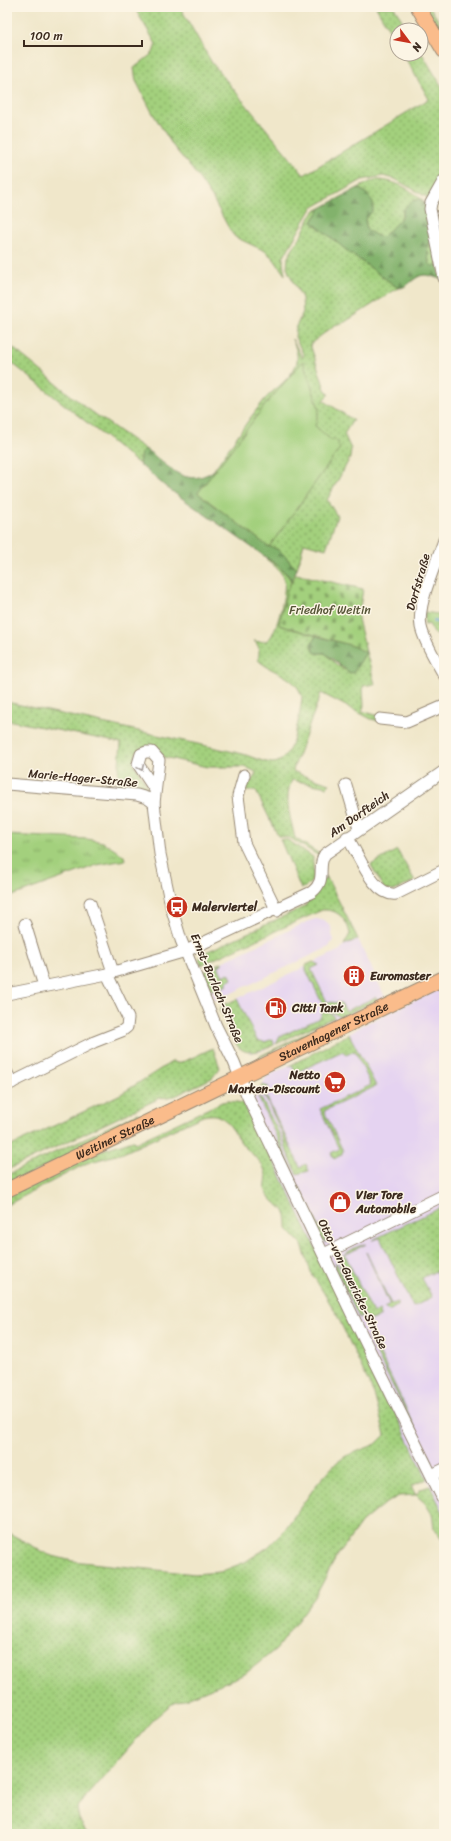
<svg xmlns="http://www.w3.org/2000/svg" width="451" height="1841" font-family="Sriracha,sans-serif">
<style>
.built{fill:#e5d3f1}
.grass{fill:url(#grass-dots);stroke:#6f7d4e}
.forest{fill:url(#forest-firs);stroke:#5e6e45}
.cemetery{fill:url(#cemetery-stones);stroke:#6f7d4e}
.park{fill:url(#park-tufts);stroke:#6f7d4e}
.pitch{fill:#a3d07d;stroke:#6f7d4e}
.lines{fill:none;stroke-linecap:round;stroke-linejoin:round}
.stream{stroke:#689fd6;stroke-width:2.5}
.minor-casing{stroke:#968874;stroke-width:13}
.major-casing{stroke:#968874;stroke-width:16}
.minor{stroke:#fff;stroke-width:11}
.major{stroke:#fabc8b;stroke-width:14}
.oneway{stroke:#a79f9a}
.labels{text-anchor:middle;stroke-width:3;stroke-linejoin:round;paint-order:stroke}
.street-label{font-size:12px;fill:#3b2a1e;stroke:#fcf5e5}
.park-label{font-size:12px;fill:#555436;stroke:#fcf5e5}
.poi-label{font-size:12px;font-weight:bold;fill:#3b2a1e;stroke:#fcf5e5;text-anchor:start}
</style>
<defs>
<pattern id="grass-dots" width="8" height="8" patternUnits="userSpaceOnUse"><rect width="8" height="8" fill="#a3d07d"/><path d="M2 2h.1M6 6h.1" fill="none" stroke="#86a966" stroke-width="1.8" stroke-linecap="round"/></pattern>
<pattern id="forest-firs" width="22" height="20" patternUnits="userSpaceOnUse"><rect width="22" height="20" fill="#82b26c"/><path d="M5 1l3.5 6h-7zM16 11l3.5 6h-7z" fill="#6c9158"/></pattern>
<pattern id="cemetery-stones" width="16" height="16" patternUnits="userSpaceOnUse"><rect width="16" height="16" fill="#a3d07d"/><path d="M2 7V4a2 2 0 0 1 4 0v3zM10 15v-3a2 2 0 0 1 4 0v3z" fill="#86a966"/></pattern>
<pattern id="park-tufts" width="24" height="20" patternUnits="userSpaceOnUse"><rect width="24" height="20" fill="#a3d07d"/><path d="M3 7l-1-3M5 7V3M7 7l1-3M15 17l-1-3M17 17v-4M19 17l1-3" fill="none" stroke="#86a966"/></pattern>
</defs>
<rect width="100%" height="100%" fill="#fcf5e5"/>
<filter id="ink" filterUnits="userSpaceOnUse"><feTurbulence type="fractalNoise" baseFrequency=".025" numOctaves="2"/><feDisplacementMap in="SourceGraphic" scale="8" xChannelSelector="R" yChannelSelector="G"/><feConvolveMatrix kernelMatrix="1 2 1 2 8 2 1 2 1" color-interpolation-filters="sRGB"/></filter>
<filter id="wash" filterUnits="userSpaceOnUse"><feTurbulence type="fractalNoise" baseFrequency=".012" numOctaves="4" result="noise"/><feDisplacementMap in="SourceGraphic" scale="16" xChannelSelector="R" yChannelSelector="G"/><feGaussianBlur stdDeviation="0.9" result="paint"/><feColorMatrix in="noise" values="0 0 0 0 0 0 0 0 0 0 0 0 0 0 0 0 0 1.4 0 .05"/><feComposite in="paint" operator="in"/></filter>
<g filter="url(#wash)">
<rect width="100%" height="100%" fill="#f0e7ca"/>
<!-- built -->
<g class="built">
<polygon points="316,919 325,921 331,927 333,940 329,947 215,1001 204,972 207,969 309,921"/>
<polygon points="358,939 385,997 345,1016 318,1024 262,1051 250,1053 239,1048 222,1013 220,1012 224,1005 340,950 344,945"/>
<polygon points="444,986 444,1514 268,1149 243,1103 263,1093 262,1085 267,1076 336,1042 363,1025"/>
</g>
<!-- grass -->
<g class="grass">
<polygon points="134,7 180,7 212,63 304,175 429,99 403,54 421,54 421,52 444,90 444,173 430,199 395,179 383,176 362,180 312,208 284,256 283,262 285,275 273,258 265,251 235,237 231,232 213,199 196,174 173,146 152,112 136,81 134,68 153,53 156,44"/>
<polygon points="376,7 394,7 408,30 397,30 397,43"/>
<polygon points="424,7 430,7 444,30 444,41"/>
<path d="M374,180C395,179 412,190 427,204L404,209C401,221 393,230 383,237L377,236L367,230L365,220L373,210L366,193L358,188Z"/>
<path d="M321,208L312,222L345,249L398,288L345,322L335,325L310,344L325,389L329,394L323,400L353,420L344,434L351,449L350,458L327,500L337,516L326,549L304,543L297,569C288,562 282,547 269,547L340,448L337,445L339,443L334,439L332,441L315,426L319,409L303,361L266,404L214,472L213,471C230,447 246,422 265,399C275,388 290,380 296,365C299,356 296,348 292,339L302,357L304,356L295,337L296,327L303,312L302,298L289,273L287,267L288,257L302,234L310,217L315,211Z"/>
<polygon points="433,242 438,265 432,266 429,263 427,244"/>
<polygon points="7,343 85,407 145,449 141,453 139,464 7,359"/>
<path d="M263,556C272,562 286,570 291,581L279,625L316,636L311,644L316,653H325L337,665L350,673L354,672L366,652L375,684L363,686L364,706L362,711L379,716V721L371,719L321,693L294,767L293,771L302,775L330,784L327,787L292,780C283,799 291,819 295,838L321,855L319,856L290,838L278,836L256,791H243L255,776L256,772L246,767H207L164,757L160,752L151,747H142L137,751L133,762L148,788L117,785L121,743L7,720V702L243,754C252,757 263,762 272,763C294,764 300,712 302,697C296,675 273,674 258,660C259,652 261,647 254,641C259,642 265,642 269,639C277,632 287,590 284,579C281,569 270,563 263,556Z"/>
<path d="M280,839L288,840L313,857C312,872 318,882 301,889Z"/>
<polygon points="397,850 415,881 394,891 384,889 371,865"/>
<path d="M326,876L358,939L344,945L350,934C347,919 338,909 322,910L201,965L199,959L204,953L306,906L307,899Z"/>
<polygon points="222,962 222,964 218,966 223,976 229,973 232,979 227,982 227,985 216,990 210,989 204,972"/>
<polygon points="313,962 319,965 311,969 327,1002 341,1003 346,1011 376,997 378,1000 340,1017 324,1007 306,970 306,965"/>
<path d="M237,999L257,1040L264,1042L273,1039L274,1045C236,1063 236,1044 222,1013L219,1011L224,1005Z"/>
<polygon points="324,1010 332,1014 334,1018 318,1024 276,1044 279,1037 320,1018"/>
<polygon points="338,1022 317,1030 259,1058 260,1056 319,1027"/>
<polygon points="349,1034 376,1086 324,1111 343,1151 341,1155 334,1159 331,1153 339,1149 320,1109 371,1085 355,1051 346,1055 343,1051 299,1071 295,1072 293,1067 289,1066"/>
<polygon points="213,1048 220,1068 212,1078 175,1096 160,1098 7,1170 7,1148 121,1094 173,1061 176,1063 185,1061"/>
<polygon points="262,1085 269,1087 264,1092 300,1167 306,1164 309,1171 297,1174 287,1152 283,1135 263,1093"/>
<polygon points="258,1097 261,1098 280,1135 284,1152 294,1175 290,1173 282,1155 278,1140"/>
<path d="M229,1101L243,1103L268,1149L427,1479L411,1486L416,1495L421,1489L430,1486L444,1514V1543L434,1528L432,1514L425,1503L416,1495L399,1496L384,1504L362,1522L337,1556L315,1597L276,1649L245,1674L170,1705L155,1718L77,1808L79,1820L88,1834H7V1532L49,1555L72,1561L195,1574L220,1572L245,1562L268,1547L283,1532L317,1484L336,1463L346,1456L376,1444L385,1435L374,1394L336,1313L311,1272L302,1245L287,1229C288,1202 275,1209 267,1193C263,1187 268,1181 266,1175C263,1159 249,1154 240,1141C233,1133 230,1120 218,1116C214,1114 208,1115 203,1116L123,1153L87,1163L7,1205V1195L99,1151L133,1140L135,1143L222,1102Z"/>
<polygon points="138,1113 142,1115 126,1127 7,1185 7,1175"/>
<polygon points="299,1186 327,1243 321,1239 297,1189"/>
<polygon points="444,1206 444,1288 436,1271 422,1278 432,1297 413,1307 380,1238 372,1240"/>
<path d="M366,1244L345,1255L373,1313L380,1310V1316L373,1320L366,1318L340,1265C340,1253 357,1246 366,1244Z"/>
<polygon points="366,1252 391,1304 397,1302 397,1306 389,1311 384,1308 390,1305"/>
<polygon points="336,1262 362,1318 359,1318 335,1268"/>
<polygon points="370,1334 432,1462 432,1463 368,1337"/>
</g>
<!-- forest -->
<g class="forest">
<path d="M358,188L366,193L373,202V210L365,220L367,230L377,236L383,237L402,217L404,209L410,202L419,199L427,204L433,242L427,244L429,263L432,266L438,265L441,279C436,278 430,275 425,275C414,275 408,289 398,288L345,249L312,222L321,208Z"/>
<path d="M145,449C168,464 184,490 213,471L214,472L198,493L269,547C282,547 288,562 297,569L291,581L289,576L277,565L166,487L139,464L141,453Z"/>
<polygon points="316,636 350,645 366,652 354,672 350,673 325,653 316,653 314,652 311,644"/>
</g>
<!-- cemetery -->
<polygon class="cemetery" points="296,574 363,589 358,619 366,652 350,645 279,625 287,590"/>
<!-- park -->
<g class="park">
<polygon points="424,612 444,615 444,631 435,635 429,624 425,625"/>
<polygon points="7,835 87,839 103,842 124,856 125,860 97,865 7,898"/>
</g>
<!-- pitch -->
<polygon class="pitch" points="303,361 319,409 315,426 332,441 334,439 339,443 337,445 340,448 269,547 198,493 266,404"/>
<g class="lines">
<!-- stream -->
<polyline class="stream" points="434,621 444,624"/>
</g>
</g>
<g filter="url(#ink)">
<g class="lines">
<!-- minor casing -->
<g class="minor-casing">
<g id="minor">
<polyline points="444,180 431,203 430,209 444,278"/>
<path d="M444,540C437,562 416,605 421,627C425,644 436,660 444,675"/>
<polyline points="380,719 407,722 444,706"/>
<polyline points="244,775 238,796 244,843 277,911"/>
<polyline points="7,784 137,795 147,798 154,803"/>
<polyline points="346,785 359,829"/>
<polyline points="155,790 138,764 141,754 146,752 152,752 159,760 154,803 160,854 172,910 181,940 216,1026 234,1062 247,1095 359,1329 444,1501"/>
<path d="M347,837C359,854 373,897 396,894L444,870"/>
<polyline points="90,903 113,972"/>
<polyline points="25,924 44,986"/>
<path d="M7,994L107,974L186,951L312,892C328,879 316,867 325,854L444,771"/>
<polyline points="7,1073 12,1083"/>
<polyline points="7,1085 94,1042 122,1031 127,1027 128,1018 107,974"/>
<polyline points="324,1254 444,1195"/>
<polyline points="432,1475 444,1469"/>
</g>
</g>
<!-- major casing -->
<g class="major-casing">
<g id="major">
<polyline points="418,7 444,51"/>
<path id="s1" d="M7,1190L444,978"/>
</g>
</g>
<!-- minor -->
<use href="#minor" class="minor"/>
<!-- major -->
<use href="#major" class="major"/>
</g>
<!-- one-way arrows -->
<defs><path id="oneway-chevron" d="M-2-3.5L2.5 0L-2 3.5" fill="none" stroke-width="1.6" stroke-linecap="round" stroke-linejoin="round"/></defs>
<use class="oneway" href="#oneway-chevron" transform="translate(141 768) rotate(66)"/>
</g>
<!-- icons -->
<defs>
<g id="bus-disc" transform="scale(1.15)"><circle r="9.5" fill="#c8321e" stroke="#fcf5e5"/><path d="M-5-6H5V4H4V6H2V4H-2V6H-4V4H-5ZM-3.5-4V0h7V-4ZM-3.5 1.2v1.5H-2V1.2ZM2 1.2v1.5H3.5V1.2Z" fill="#fff"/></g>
<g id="building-disc" transform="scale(1.15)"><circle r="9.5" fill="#c8321e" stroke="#fcf5e5"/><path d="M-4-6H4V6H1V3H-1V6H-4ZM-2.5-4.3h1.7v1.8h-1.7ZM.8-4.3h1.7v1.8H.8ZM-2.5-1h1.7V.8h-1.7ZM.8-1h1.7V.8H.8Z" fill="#fff"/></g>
<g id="fuel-disc" transform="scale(1.15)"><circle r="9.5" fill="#c8321e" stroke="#fcf5e5"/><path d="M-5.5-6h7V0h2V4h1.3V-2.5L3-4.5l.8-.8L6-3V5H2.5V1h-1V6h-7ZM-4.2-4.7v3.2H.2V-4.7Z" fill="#fff"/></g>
<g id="supermarket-disc" transform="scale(1.15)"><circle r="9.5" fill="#c8321e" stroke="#fcf5e5"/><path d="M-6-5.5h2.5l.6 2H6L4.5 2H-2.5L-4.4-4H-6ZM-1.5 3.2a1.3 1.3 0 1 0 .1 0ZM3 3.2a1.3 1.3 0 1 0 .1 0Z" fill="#fff"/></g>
<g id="shop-disc" transform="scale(1.15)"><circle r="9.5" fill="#c8321e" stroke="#fcf5e5"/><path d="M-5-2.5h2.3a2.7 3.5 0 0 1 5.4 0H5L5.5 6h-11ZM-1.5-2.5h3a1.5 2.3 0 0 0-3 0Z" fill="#fff"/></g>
</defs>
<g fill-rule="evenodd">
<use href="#bus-disc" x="177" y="907"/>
<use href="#building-disc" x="354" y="976"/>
<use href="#fuel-disc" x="276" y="1008"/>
<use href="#supermarket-disc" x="335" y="1082"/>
<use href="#shop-disc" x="340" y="1202"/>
</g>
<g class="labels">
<!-- street labels -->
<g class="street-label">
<text transform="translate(418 582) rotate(-74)" y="4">Dorfstraße</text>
<text transform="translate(83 778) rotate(5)" y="4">Marie-Hager-Straße</text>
<text transform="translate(359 814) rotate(-35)" y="4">Am Dorfteich</text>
<text transform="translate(217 988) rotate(67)" y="4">Ernst-Barlach-Straße</text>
<text dy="4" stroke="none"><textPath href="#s1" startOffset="363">Stavenhagener Straße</textPath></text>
<text dy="4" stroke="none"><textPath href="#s1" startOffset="120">Weitiner Straße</textPath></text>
<text transform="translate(353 1284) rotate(64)" y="4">Otto-von-Guericke-Straße</text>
</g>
<!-- park labels -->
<g class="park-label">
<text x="330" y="614">Friedhof Weitin</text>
</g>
<!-- poi labels -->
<g class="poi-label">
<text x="192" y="911">Malerviertel</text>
<text x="370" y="980">Euromaster</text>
<text x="292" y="1012">Citti Tank</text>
<text x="320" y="1079" text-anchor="end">Netto<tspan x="320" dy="14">Marken-Discount</tspan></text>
<text x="356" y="1199">Vier Tore<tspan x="356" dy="14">Automobile</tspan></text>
</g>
</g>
<!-- margin -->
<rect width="451" height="1841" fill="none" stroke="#fcf5e5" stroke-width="24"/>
<!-- north arrow -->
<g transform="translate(409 42) rotate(122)"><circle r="19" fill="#fcf5e5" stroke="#afa495"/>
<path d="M0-3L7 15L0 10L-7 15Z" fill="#c8321e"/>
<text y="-6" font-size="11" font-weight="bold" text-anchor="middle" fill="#3b2a1e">N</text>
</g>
<!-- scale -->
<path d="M24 40v6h118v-6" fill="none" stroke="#3b2a1e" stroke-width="2"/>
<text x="30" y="40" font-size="12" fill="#3b2a1e" stroke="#fcf5e5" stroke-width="3" paint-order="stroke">100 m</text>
</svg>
